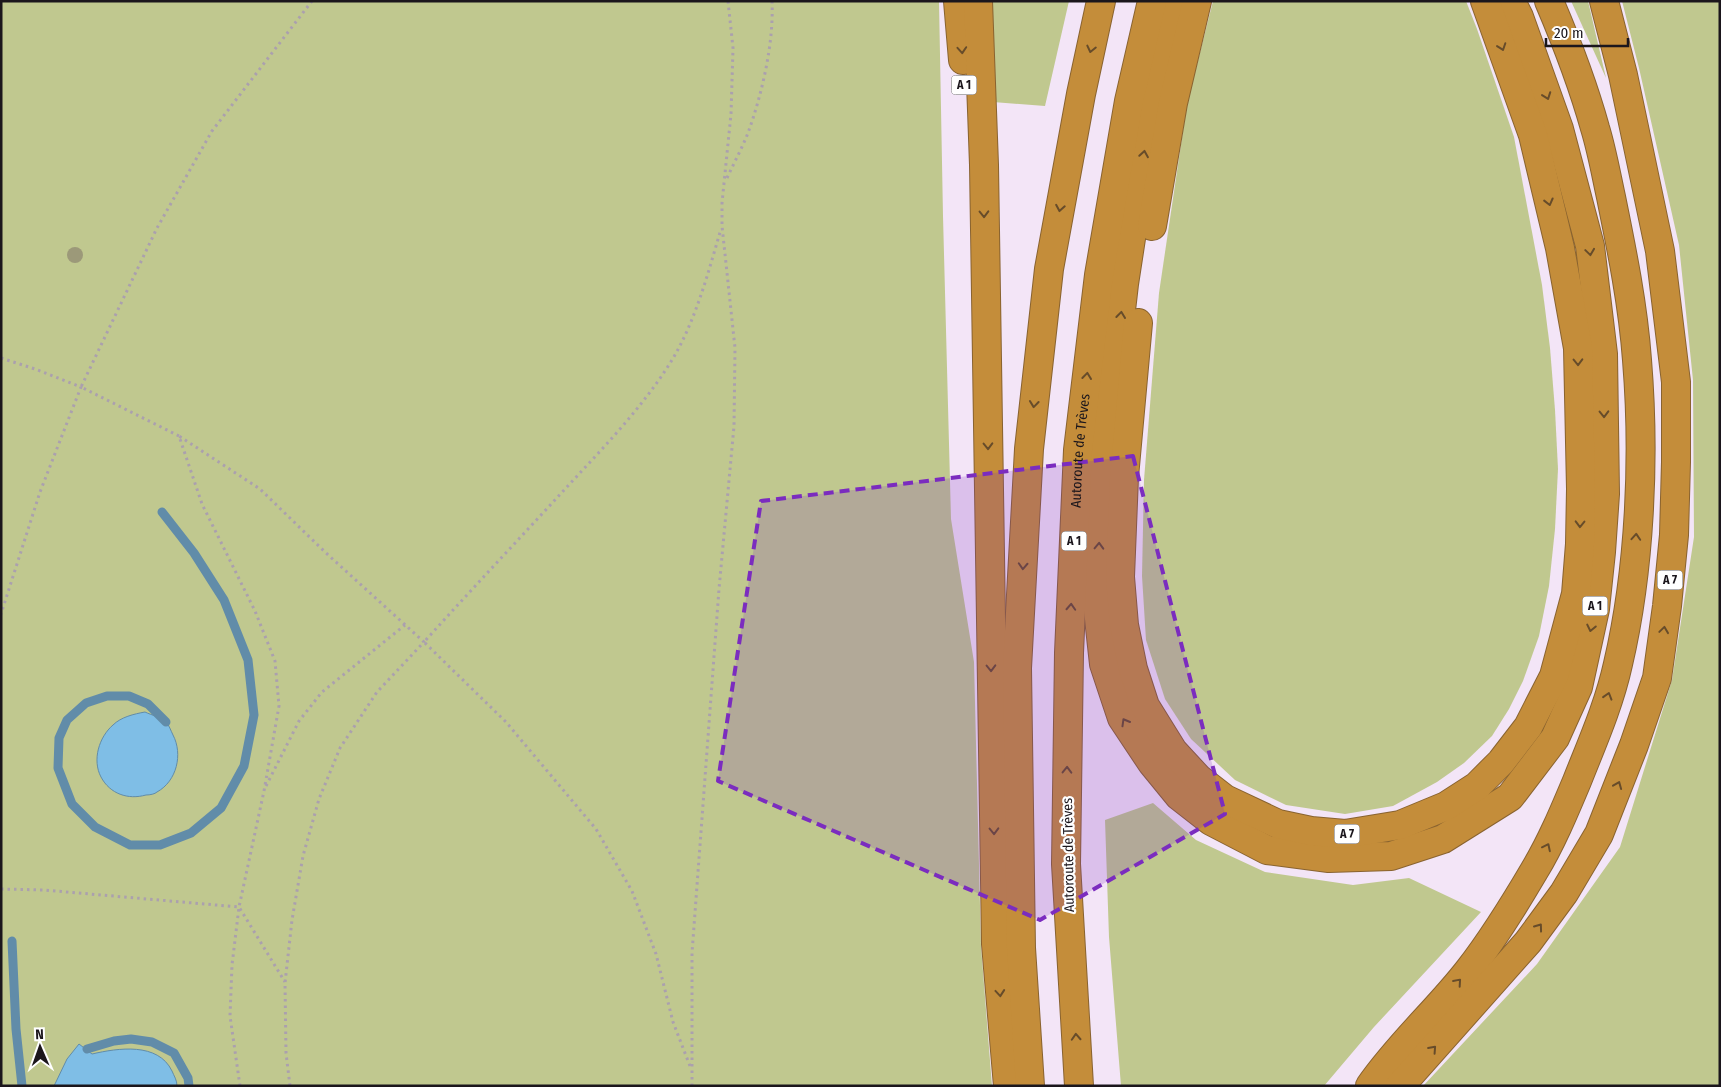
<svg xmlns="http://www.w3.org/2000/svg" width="1721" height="1087" font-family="'Fira Sans Condensed',sans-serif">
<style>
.green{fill:#c0c88f}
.water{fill:#7fbee6;stroke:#618ca9}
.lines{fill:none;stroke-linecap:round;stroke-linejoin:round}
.stream{stroke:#618ca9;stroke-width:9}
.motorway-casing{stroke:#896330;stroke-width:30}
.path{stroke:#aba0ae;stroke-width:3;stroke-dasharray:2.5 4;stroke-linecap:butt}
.motorway{stroke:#c48d3a;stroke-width:28}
.tree{fill:#9c9979}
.oneway{stroke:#674c2a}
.marked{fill:#7b2cbf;fill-opacity:0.2;stroke:#7b2cbf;stroke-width:4;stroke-dasharray:10 6;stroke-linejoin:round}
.labels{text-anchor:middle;stroke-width:4.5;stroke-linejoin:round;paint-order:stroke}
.shield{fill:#fff;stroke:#5f5c60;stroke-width:1}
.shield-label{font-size:12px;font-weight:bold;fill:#1b161c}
.street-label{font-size:14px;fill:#1b161c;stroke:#fff}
</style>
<rect width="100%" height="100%" fill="#f3e5f7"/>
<!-- green -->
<g class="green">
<polygon points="1,1 939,1 943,216 951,519 974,662 981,946 992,1086 1,1086"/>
<polygon points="989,1 1069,1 1045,106 993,102"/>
<polygon points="1213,1 1466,1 1477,29 1514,137 1542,285 1550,348 1555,410 1558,469 1555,529 1549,586 1539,636 1523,681 1509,709 1492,736 1464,763 1437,782 1393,806 1345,814 1286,805 1235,780 1191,739 1165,699 1146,640 1142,576 1144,480 1159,293 1187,104"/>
<polygon points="1571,1 1588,1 1606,78"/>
<polygon points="1622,1 1720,1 1720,1086 1423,1086 1537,964 1620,847 1672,680 1694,537 1693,380 1679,245 1639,68"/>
<polygon points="1153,803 1196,840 1265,872 1353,885 1409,878 1481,912 1374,1027 1324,1086 1121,1086 1109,937 1105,820"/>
</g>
<!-- water -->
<g class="water">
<path d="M145,712C151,715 161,717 166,722C169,725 171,731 173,735C183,754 177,781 157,792C155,794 150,795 146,795C128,800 110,794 101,777C92,760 99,737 113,725C121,717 134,714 145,712Z"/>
<path d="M79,1044L92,1054C118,1048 158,1042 172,1071C174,1076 177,1080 177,1086H54L67,1059Z"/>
</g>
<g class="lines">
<!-- stream -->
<g class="stream">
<polyline points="162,512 194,553 224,600 248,660 254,715 244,766 221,808 191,833 160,845 130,845 95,827 72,804 58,768 59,738 67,720 86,703 107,696 129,696 148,704 166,722"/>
<polyline points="12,941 16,1029 22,1086"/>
<polyline points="87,1049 114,1041 131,1039 152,1042 174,1053 188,1078 189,1086"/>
</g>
<!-- motorway casing -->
<g class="motorway-casing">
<g id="motorway">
<polyline points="958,1 963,60"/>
<polyline points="978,1 984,165 996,944 1008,1086"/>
<polyline points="1177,1 1152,101 1124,284 1102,476 1097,600 1104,664 1122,718 1152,763 1179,796 1211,821 1267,850 1329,858 1391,856 1443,839 1510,797 1555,738 1578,687 1595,609 1601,552 1605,494 1603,354 1590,246 1559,129 1519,17 1511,1"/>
<polyline points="1152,226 1173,103 1197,1"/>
<polyline points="1138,323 1124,477 1120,577 1124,625 1133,669 1145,706 1173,751 1198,778 1225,799 1278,824 1311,831 1345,834 1400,825 1446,806 1477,786 1501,762 1528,727 1554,676 1576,594 1580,544 1581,489 1578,348 1560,248 1533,135 1485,1"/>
<polyline points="1030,1086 1021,948 1017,668 1029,449 1049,269 1081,94 1101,1"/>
<path id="s1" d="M1079,1086L1066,864L1069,653L1078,450L1099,275L1129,101L1152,1"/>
<path d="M1370,1086C1399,1044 1438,1010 1469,970C1493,939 1514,905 1534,871C1551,843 1564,812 1577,781C1592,743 1609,705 1618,664C1640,570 1645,457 1637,360C1633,305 1622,251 1611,197C1606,174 1602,151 1595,128C1583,85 1567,43 1549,1"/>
<polyline points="1400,1086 1528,942 1564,893 1599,834 1634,745 1657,678 1667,606 1674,535 1676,462 1676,382 1660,251 1623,75 1604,1"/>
</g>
</g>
<!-- path -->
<g class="path">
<path d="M727,178C734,163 742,148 748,133C762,94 774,43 772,1"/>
<polyline points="1,358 35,369 81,387 40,492 1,614"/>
<polyline points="179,436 81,387 157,228 212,131 312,1"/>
<polyline points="266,786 299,721 322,692 405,625"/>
<polyline points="1,889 44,890 239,907 264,791 279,706 275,661 255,611 202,504 179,436 260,489 326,553 424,642 377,692 340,748 319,799 303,856 292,920 285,983 286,1053 290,1086"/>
<path d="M690,1066L673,1022L656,954L632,891L596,829L506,722L424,642C471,590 519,539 566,488C603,448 643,407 672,360C696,320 708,273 721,229"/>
<polyline points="240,1086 230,1016 232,965 239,907 285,982"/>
<polyline points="692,1086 692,953 719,589 734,426 735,348 722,226 722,203 731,114 733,48 728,1"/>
</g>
<!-- motorway -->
<use href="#motorway" class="motorway"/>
</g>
<!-- trees -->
<circle class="tree" cx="75" cy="255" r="8"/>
<!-- one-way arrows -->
<defs><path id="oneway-chevron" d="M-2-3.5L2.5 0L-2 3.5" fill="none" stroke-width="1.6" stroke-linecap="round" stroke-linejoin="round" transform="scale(1.25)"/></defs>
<g class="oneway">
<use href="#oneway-chevron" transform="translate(1502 47) rotate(71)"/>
<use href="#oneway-chevron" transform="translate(1091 49) rotate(103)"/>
<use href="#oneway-chevron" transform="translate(962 50) rotate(86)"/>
<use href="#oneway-chevron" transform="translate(1547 96) rotate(70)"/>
<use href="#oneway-chevron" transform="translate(1144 154) rotate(-81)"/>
<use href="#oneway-chevron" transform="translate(1549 202) rotate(76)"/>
<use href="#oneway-chevron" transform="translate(1060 208) rotate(100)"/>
<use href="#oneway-chevron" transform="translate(984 214) rotate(89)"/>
<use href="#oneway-chevron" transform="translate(1590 252) rotate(82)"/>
<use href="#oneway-chevron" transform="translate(1121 315) rotate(-83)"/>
<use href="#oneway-chevron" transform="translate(1578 362) rotate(89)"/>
<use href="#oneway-chevron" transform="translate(1087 376) rotate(-83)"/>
<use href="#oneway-chevron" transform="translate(1034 404) rotate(96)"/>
<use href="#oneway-chevron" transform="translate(1604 414) rotate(89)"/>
<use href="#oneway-chevron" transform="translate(988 446) rotate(89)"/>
<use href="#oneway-chevron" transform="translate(1580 524) rotate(91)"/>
<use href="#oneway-chevron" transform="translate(1636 537) rotate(-86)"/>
<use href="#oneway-chevron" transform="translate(1099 546) rotate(-88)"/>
<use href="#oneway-chevron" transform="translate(1023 566) rotate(93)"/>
<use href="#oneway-chevron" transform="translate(1071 607) rotate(-87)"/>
<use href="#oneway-chevron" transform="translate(1591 628) rotate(102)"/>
<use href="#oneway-chevron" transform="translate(1664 630) rotate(-82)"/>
<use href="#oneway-chevron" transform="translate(991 668) rotate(89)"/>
<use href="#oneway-chevron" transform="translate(1608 696) rotate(-73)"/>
<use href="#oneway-chevron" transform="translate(1125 722) rotate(-120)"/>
<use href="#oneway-chevron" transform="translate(1067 770) rotate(-89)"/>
<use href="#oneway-chevron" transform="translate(1618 785) rotate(-68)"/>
<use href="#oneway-chevron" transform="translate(994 831) rotate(89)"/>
<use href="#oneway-chevron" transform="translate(1547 847) rotate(-64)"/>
<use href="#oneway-chevron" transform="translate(1539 927) rotate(-54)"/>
<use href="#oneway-chevron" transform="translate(1458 982) rotate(-49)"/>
<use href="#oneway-chevron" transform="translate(1000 993) rotate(85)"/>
<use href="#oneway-chevron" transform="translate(1076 1037) rotate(-93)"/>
<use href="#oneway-chevron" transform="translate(1433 1049) rotate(-48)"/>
</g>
<!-- marked area -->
<path class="marked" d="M1133,456L1225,814L1040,920L718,781L761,501Z"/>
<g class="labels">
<!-- shield labels -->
<g class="shield">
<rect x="951.5" y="75.5" width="25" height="19" rx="4"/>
<rect x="1061.5" y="531.5" width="25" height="19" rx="4"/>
<rect x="1657.5" y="570.5" width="25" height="19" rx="4"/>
<rect x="1582.5" y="596.5" width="25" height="19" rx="4"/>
<rect x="1334.5" y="824.5" width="25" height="19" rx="4"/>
</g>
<g class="shield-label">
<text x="964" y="89">A 1</text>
<text x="1074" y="545">A 1</text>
<text x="1670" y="584">A 7</text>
<text x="1595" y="610">A 1</text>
<text x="1347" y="838">A 7</text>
</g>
<!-- street labels -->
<g class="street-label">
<text dy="5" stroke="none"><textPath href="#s1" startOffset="636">Autoroute de Trèves</textPath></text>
<text transform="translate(1068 855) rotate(-91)" y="5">Autoroute de Trèves</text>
</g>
</g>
<!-- border -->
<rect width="1721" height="1087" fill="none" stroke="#1b161c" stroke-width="5"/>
<!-- north arrow -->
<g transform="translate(40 1047) rotate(358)" stroke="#ffffff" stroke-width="4" paint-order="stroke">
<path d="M0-4L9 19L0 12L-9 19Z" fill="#1b161c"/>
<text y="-8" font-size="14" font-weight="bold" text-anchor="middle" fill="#1b161c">N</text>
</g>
<!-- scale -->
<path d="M1546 38v8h82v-8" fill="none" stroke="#1b161c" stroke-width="2.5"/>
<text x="1554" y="38" font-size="15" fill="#1b161c" stroke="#ffffff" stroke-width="4" paint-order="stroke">20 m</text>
</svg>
